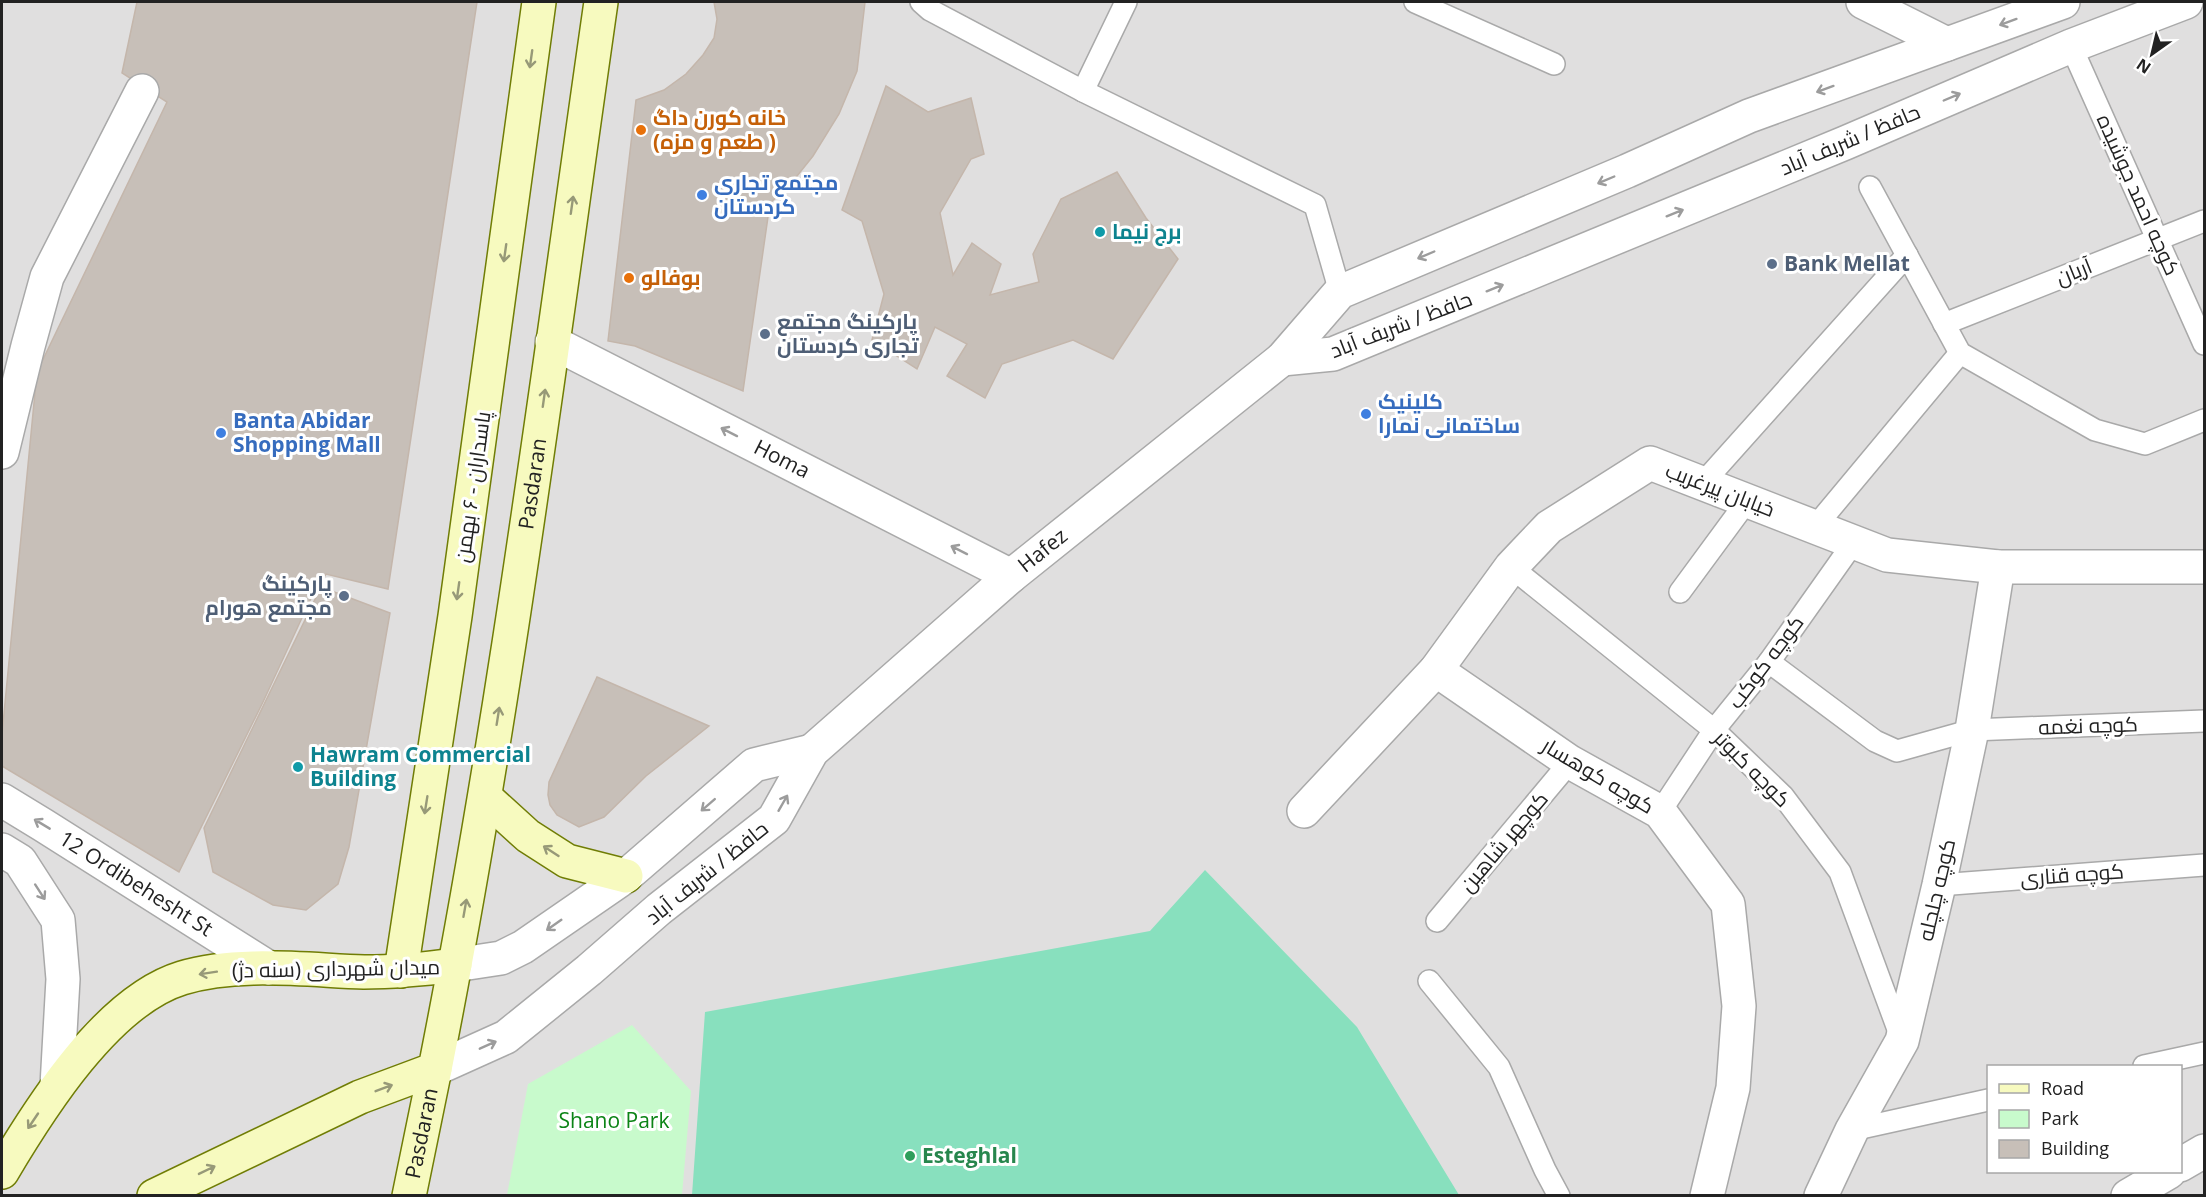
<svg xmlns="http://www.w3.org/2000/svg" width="2206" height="1197" font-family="'Open Sans',Cairo,sans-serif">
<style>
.residential{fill:#e0dfdf;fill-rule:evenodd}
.park{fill:#c8facc}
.pitch{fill:#88e0be}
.building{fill:#c7bfb8;stroke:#c4b6ab;stroke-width:1.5}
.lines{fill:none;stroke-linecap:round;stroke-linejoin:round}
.service-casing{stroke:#a9a9a9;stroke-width:24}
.minor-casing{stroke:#a9a9a9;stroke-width:36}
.tertiary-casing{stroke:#a9a9a9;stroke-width:36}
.secondary-casing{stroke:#707d05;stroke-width:36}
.service{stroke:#fff;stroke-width:21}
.minor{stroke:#fff;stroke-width:33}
.tertiary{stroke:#fff;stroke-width:33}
.secondary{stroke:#f7fabf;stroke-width:33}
.oneway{stroke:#9c9c9c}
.oneway2{stroke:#979978}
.food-dot{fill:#e8710a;stroke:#fff;stroke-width:2}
.shop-dot{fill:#3f7fe0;stroke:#fff;stroke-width:2}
.culture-dot{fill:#0f9aa8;stroke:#fff;stroke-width:2}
.service-dot{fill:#5c6f8a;stroke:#fff;stroke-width:2}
.leisure-dot{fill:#2e9e5b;stroke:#fff;stroke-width:2}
.labels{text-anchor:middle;stroke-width:6;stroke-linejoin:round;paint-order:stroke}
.food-label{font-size:21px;font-weight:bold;fill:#c56008;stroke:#fff;text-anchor:start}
.street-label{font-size:21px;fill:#222;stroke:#fff}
.shop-label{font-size:21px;font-weight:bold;fill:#366cbe;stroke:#fff;text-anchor:start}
.culture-label{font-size:21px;font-weight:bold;fill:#0d838f;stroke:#fff;text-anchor:start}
.service-label{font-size:21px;font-weight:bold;fill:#4e5e75;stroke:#fff;text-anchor:start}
.park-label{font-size:21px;fill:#0c8416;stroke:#fff}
.leisure-label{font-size:21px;font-weight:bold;fill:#27864d;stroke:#fff;text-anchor:start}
</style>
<rect width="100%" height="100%" fill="#f2efe9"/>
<!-- residential -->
<path class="residential" d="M2,2H2204V1195L2,1196ZM1988,1066H2180V1172H1988Z"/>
<!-- park -->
<polygon class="park" points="632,1025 691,1091 682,1195 507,1195 528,1084"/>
<!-- pitch -->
<polygon class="pitch" points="1205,870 1357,1027 1459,1195 692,1195 705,1012 1150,931"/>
<!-- building -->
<g class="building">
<polygon points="137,2 477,2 388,589 326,574 313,594 263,702 179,872 2,766 2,734 37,372 167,102 122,73"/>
<polygon points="714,2 865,2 857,71 839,114 813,156 789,186 770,203 743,391 635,346 608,341 636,100 664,90 686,74 703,55 714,38 717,19"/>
<polygon points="886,86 928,112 971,98 984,154 971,159 940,213 953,275 972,243 1001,264 990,295 1039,282 1033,254 1061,199 1117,172 1146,218 1178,259 1113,359 1073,340 1002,364 985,398 947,376 967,344 935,327 917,369 872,340 884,294 862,221 842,210"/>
<polygon points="321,587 390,613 349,847 338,884 306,910 273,905 213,872 204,828"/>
<polygon points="597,677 709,726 646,776 604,817 579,827 557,815 550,805 548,795 549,782"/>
</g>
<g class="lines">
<!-- service casing -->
<g class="service-casing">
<g id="service">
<polyline points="921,2 930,10 1083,91"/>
<polyline points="1126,2 1083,91 1315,205 1340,292"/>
<polyline points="1415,2 1554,64"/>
<polyline points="2071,46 2204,344"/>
<polyline points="1870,187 1960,353 2095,430 2145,444 2204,420"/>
<polyline points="1944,324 2204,221"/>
<polyline points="1702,484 1907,255"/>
<polyline points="1815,527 1960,353"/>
<polyline points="1511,567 1714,730 1783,796 1840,872 1902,1040"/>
<polyline points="1680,592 1747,501"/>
<polyline points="1769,662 1875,741 1897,751 1972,730 2204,721"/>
<polyline points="1660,812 1714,730 1769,662 1854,542"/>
<polyline points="1939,885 2204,865"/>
<polyline points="1437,921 1570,762"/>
<polyline points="1429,981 1499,1067 1545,1170 1559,1196"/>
<polyline points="2144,1066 2204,1053"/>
<polyline points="1852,1130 1988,1100"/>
</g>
</g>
<!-- minor casing -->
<g class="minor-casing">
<g id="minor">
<polyline points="1863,2 1947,44"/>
<path id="s1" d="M552,342L1011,576"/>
<polyline points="2,452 28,346 47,277 142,91"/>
<polyline points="1436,670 1570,762 1660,812 1728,904 1739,1006 1733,1088 1707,1196"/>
<path id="s2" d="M2,800L43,825L269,968"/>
<polyline points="1304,811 1436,670 1511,567 1549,527 1650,463 1887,555 1998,567 2204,567"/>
<polyline points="2,850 20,861 58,920 63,979 57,1086"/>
<polyline points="2180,1165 2204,1151"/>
<polyline points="1821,1196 1852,1130 1902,1041 1939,885 1972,730 1998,567"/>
<polyline points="2128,1196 2169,1172"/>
</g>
</g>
<!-- tertiary casing -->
<g class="tertiary-casing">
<g id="tertiary">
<polyline points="1282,359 1333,354 1845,143 2071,46 2186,2"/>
<polyline points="455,965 501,958 523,947 626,876 754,765 812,751"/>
<path id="s3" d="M435,1069L506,1037L589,970L659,909L774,819L812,751L1011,576L1282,359L1340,292L1627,171L1749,116L2063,2"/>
</g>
</g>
<!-- secondary casing -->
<g class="secondary-casing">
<g id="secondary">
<polyline points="485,797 528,836 567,861 626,876"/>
<polyline points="401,971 455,616 539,2"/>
<path d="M2,1172C40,1108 107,1001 182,978C238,961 306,970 364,972C395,972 425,969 455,965"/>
<path id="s4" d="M154,1196L360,1097L435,1069C505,716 550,358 601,2"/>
<path id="s5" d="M409,1196L435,1069"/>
</g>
</g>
<!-- service -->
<use href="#service" class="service"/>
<!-- minor -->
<use href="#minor" class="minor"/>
<!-- tertiary -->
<use href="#tertiary" class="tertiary"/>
<!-- secondary -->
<use href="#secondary" class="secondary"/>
</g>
<!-- one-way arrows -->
<defs><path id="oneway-shaft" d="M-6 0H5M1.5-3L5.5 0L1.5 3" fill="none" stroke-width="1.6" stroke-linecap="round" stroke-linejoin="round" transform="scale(1.5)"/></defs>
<g class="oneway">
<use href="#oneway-shaft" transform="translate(2008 22) rotate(160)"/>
<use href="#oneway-shaft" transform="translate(1825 89) rotate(160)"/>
<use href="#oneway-shaft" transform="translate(1952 97) rotate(-23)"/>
<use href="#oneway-shaft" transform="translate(1606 180) rotate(157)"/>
<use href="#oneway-shaft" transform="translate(1675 213) rotate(-22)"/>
<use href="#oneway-shaft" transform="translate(1426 255) rotate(157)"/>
<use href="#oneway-shaft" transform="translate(1495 288) rotate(-22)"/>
<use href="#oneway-shaft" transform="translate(729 432) rotate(-153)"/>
<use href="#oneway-shaft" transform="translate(959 550) rotate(-153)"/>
<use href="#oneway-shaft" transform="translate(783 803) rotate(-60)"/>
<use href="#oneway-shaft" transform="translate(708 805) rotate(139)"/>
<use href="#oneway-shaft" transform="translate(42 824) rotate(-149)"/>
<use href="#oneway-shaft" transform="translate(40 892) rotate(57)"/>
<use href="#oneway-shaft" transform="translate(554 925) rotate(145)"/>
<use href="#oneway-shaft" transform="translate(488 1045) rotate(-24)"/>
</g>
<g class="oneway2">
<use href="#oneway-shaft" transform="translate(531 59) rotate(98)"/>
<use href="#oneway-shaft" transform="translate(572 205) rotate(-82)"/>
<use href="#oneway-shaft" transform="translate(505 253) rotate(98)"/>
<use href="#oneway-shaft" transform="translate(544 398) rotate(-82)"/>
<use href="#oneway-shaft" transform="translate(458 591) rotate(98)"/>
<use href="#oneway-shaft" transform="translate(498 716) rotate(-81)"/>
<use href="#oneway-shaft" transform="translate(426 805) rotate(99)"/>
<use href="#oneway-shaft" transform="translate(551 851) rotate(-147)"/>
<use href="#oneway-shaft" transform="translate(465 908) rotate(-80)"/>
<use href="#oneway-shaft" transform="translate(208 973) rotate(171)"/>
<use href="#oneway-shaft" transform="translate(384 1088) rotate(-21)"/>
<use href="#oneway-shaft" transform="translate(33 1121) rotate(124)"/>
<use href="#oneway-shaft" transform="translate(207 1170) rotate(-26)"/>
</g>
<!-- markers -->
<g class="food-dot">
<circle cx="641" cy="130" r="6"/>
<circle cx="629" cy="278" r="6"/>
</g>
<g class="shop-dot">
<circle cx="702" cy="195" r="6"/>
<circle cx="1366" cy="414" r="6"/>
<circle cx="221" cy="433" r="6"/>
</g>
<g class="culture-dot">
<circle cx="1100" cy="232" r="6"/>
<circle cx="298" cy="767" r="6"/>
</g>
<g class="service-dot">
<circle cx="1772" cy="264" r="6"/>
<circle cx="765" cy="334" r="6"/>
<circle cx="344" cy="596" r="6"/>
</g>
<circle class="leisure-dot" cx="910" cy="1156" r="6"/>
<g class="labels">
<!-- food labels -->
<g class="food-label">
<text x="653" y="125">خانه کورن داگ<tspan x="653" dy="24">(طعم و مزه )</tspan></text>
<text x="641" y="285">بوفالو</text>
</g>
<!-- street labels -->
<g class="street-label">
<text transform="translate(1850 140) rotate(-23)" y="7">حافظ / شریف آباد</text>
<text transform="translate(2138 195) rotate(66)" y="7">کوچه احمد جوشیده</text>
<text transform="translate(2074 272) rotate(-22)" y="7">آریان</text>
<text transform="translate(1401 325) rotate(-21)" y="7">حافظ / شریف آباد</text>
<text dy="7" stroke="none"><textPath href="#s1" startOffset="258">Homa</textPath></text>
<text dy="7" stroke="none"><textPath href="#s4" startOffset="902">Pasdaran</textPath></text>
<text transform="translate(473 487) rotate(-82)" y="7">پاسداران - ۶ بهمن</text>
<text transform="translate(1720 490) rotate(21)" y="7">خیابان پیرغریب</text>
<text dy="7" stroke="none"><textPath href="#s3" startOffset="807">Hafez</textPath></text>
<text transform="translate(1766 662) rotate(-53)" y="7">کوچه کوکب</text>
<text transform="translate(2088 726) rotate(-2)" y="7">کوچه نغمه</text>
<text transform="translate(1752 769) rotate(45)" y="7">کوچه کبوتر</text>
<text transform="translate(1598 776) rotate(31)" y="7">کوچه کوهسار</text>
<text transform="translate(1504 842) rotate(-50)" y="7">کوچهر شاهین</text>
<text transform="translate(707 873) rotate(-39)" y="7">حافظ / شریف آباد</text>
<text transform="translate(2072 875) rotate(-4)" y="7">کوچه قناری</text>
<text dy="7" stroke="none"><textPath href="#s2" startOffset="158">12 Ordibehesht St</textPath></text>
<text transform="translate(1937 890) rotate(-77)" y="7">کوچه چلچله</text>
<text transform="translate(336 969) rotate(-1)" y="7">میدان شهرداری (سنه دژ)</text>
<text dy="7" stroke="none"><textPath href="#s5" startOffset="64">Pasdaran</textPath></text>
</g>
<!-- shop labels -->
<g class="shop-label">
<text x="714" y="190">مجتمع تجاری<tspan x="714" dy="24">کردستان</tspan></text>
<text x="1378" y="409">کلینیک<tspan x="1378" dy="24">ساختمانی نمارا</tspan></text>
<text x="233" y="428">Banta Abidar<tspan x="233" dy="24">Shopping Mall</tspan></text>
</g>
<!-- culture labels -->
<g class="culture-label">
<text x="1112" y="239">برج نیما</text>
<text x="310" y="762">Hawram Commercial<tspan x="310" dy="24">Building</tspan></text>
</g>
<!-- service labels -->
<g class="service-label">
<text x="1784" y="271">Bank Mellat</text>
<text x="777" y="329">پارکینگ مجتمع<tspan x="777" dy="24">تجاری کردستان</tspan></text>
<text x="332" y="591" text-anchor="end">پارکینگ<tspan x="332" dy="24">مجتمع هورام</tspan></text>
</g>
<!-- park labels -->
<g class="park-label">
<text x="614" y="1128">Shano Park</text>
</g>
<!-- leisure labels -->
<g class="leisure-label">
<text x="922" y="1163">Esteghlal</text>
</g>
</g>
<!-- border -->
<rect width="2206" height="1197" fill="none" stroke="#222222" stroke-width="6"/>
<!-- legend -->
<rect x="1987" y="1065" width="195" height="108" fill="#ffffff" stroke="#a7a7a7" stroke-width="1.5"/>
<rect x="1999" y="1084" width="30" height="9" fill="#f7fabf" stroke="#a7a7a7" stroke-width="1.5"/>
<text x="2041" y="1095" font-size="18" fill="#222222">Road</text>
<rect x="1999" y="1110" width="30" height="18" fill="#c8facc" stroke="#a7a7a7" stroke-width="1.5"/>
<text x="2041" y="1125" font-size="18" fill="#222222">Park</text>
<rect x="1999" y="1140" width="30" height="18" fill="#c7bfb8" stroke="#a7a7a7" stroke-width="1.5"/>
<text x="2041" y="1155" font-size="18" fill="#222222">Building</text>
<!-- north arrow -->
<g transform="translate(2152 54) rotate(214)" stroke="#ffffff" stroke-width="4.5" paint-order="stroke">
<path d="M0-4.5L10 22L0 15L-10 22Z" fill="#222222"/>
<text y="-9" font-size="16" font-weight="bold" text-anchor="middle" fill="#222222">N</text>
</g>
</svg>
